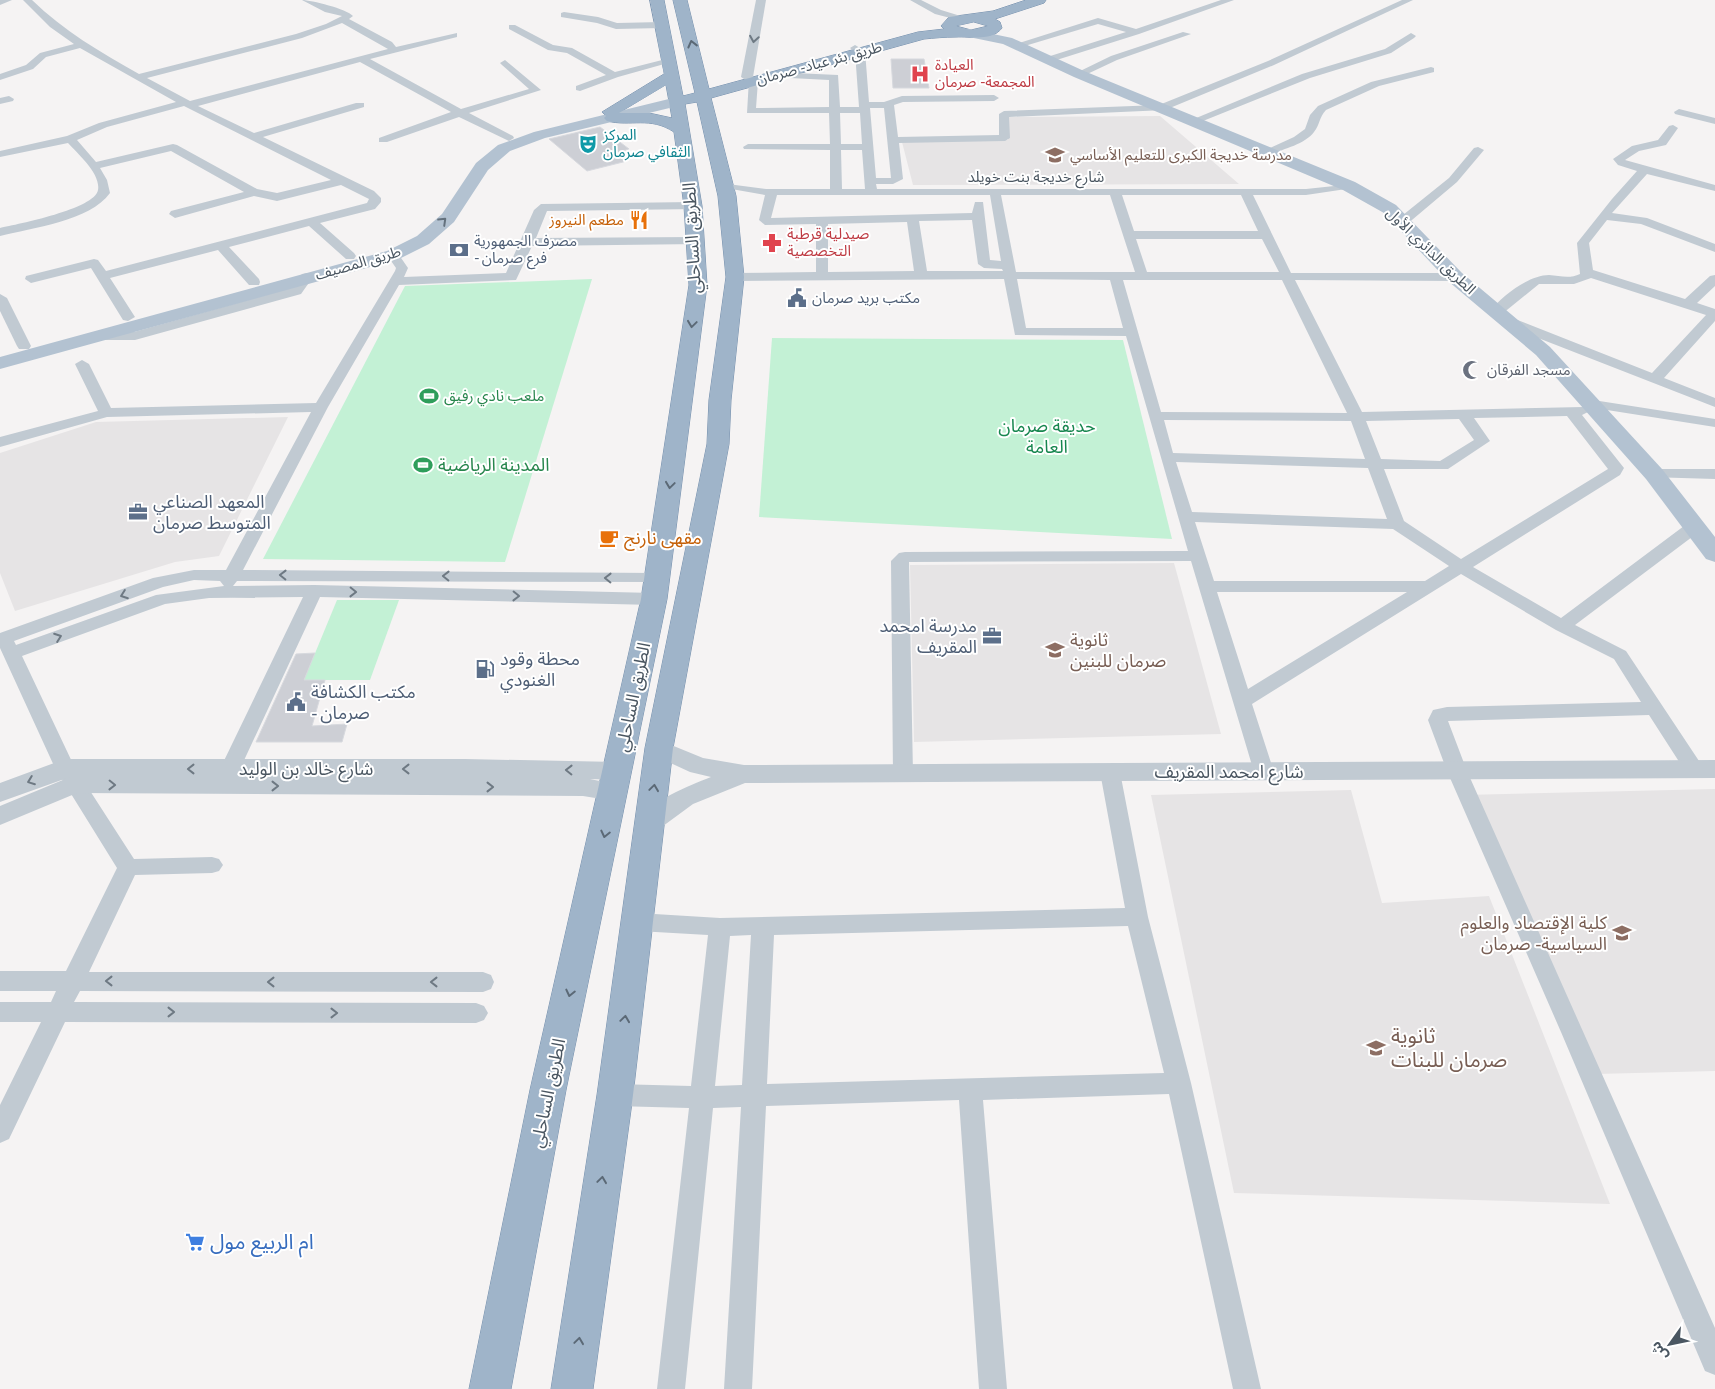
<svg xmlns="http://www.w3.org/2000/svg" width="1715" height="1389" font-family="'Public Sans','Noto Sans Arabic',sans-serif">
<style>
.education{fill:#e6e4e5}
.green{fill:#c3f1d5}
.building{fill:#cdcfd5;stroke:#d7d9de}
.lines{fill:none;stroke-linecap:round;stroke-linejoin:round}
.trunk-casing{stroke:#7690ad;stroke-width:1}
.minor{fill:#c1cad2;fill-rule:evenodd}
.tertiary{fill:#c1cad2;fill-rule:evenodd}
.primary{fill:#b3c2d1;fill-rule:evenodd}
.trunk{fill:#9fb4c9;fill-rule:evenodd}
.oneway{stroke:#6e7983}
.oneway2{stroke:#5b6976}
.oneway3{stroke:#64717d}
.labels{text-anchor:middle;stroke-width:4;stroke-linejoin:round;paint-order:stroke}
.far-street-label{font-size:15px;fill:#4a5661;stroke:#fff}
.far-health-label{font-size:15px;fill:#be3a42;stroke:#fff;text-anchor:start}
.far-culture-label{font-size:15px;fill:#0d838f;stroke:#fff;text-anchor:start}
.far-education-label{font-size:15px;fill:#785e54;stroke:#fff;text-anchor:start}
.far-food-label{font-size:15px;fill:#c56008;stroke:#fff;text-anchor:end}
.far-service-label{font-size:15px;fill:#4e5e75;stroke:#fff;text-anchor:start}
.far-worship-label{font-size:15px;fill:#5b616d;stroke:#fff;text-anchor:start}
.far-leisure-label{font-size:15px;fill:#27864d;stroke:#fff;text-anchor:start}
.street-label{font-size:18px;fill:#4a5661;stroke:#fff}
.park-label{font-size:18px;fill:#17864f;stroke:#fff}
.leisure-label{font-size:18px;fill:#27864d;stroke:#fff;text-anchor:start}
.service-label{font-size:18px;fill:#4e5e75;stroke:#fff;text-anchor:start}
.food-label{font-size:18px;fill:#c56008;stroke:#fff;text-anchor:start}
.education-label{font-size:18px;fill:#785e54;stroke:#fff;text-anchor:start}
.near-education-label{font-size:21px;fill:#785e54;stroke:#fff;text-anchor:start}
.near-shop-label{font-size:21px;fill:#366cbe;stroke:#fff;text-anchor:start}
</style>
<rect width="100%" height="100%" fill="#f5f3f3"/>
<!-- education -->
<g class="education">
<polygon points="1160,116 1239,184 913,185 902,142 1008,140 1007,117"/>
<polygon points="288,417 219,556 175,562 15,611 0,573 0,453 96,422"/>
<polygon points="1174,563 1221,734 914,742 910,565"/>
<polygon points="1715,789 1715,1071 1596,1074 1464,795"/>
<polygon points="1351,790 1382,903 1489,896 1610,1204 1234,1193 1151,795"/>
</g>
<!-- green -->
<g class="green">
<polygon points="592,279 505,562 263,559 405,286"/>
<polygon points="772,338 1123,340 1172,539 759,517"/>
<polygon points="337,600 399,600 370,680 304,680"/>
</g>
<!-- building -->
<g class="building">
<polygon points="891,59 924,59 929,88 893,88"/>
<polygon points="600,127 629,149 616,153 627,161 587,171 549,139"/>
<polygon points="315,653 304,680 325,680 312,726 347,724 342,742 256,742 296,654"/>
</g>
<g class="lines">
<!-- trunk casing -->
<g class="trunk-casing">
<path id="trunk" d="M650,0H664L683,96L695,93L673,0H687L709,89L918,32L944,29L941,26L949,17L993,11L1026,0H1046L1044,3L995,19L1000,22L1002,28C991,42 971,36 956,37C945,37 934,38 924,39L711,98L736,196L744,277L731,400L729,444L673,748L633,1095L593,1389H551L597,1095L645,748L707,444L709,400L726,277L718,196L697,102L685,104L702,206L707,285L667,599L566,1090L511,1389H469L530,1090L641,599L689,285L684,206L674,132C650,116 631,127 607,121L604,118L606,116L602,112L664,74ZM974,22L988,26L971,30L956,26ZM666,85L672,118L649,113H619Z"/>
</g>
<!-- minor -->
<g class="minor">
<polygon points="0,0 12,0 0,5"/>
<path d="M23,0H32C64,31 100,52 139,74L296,34L326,24L342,16L325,12L302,0C311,0 347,9 353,16L349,19L392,42L396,47L457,33V37L370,59L461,109L529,89L502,65L500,63L505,60L541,90L469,113L513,136L514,138L509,141L459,117L387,142H379V138L451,112L360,62L198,106L254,133L356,103H364V107L263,137L374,191L381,198V202L375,209L320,223L354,253L356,256L354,259H346L309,226L229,247L259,279L260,282L259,285H249L218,250L110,278L135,317L128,321L123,320L91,268L31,283L25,279L26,276L94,259L98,260L106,271L367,203L369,199L341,185L277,201L254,196L175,218L169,214L171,211L244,192L171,151L100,168L107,180L110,193C90,221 32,228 0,236V228C18,224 95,209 98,190C101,174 78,154 68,143L0,157V151L67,136L99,123L176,102L80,48L46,57L33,69L0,80V74L26,65L40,53L74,44L50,27ZM342,23L388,49L190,101L147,78L302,38ZM184,106L331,180L277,193L257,189L177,145L173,144L96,162L77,140L107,127Z"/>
<polygon points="910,0 921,0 941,10 967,18 962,21 935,14"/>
<polygon points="1221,0 1234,0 1139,34 1047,63 1042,60 1044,58 1126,32 1098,24 1018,48 1010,46 1098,18 1136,29"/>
<path d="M1402,0H1413L1274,65L1165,110L1009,117L1010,138L1005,141L899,143L903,179L893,184H876L877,189H1306L1353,184V188L1306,195H1253L1291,273H1455L1461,277L1455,281L1295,280L1362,412L1583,407L1590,411L1582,415L1624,468L1620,475L1473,567L1561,618L1688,523H1700L1702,527L1700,531L1575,625L1626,651L1701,764L1704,769L1701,774L1694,776L1687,774L1649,715L1448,721L1467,771L1715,1328V1375L1705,1371L1561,1032L1447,771L1428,720L1433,710L1447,707L1641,702L1614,659L1556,630L1461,574L1252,704L1274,772L1271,777L1264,779L1257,777L1254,772L1191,561L909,562L913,774L910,779L903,781L896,779L893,774L891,561L899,553L905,552L1188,551L1126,336L1015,335L1004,279L735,281L729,277L735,273L816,272V224L765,225L759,220L765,195L720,187V183L766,189H830V150L744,149L743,147L748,144H830L829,113H747L749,79L758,81L756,108L829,107V80L790,78L789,76L794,73L838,75L840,107H859L855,52L850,48L855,45L865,51L869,102H884L902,96L994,95L999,98L994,101L903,102L894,105L898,137L999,135V114L1004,111L1159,105L1268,61ZM870,108H884L891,178H876ZM840,113H860L862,144H841ZM841,150H862L865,189H842ZM777,195H990L1001,261L990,260L983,202H975L972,213L771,218ZM1001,195H1110L1135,272H1016ZM1122,195H1241L1258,231H1134ZM972,220L978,264L984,268L1002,269L1003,271H927L919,221ZM907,222L914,271L828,272V224ZM1136,239H1262L1279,272H1147ZM1017,279L1110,280L1123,328H1026ZM1123,280H1282L1347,413L1161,412ZM1567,416L1608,469L1461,559L1404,521L1384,469H1448L1490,441L1474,418ZM1459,419L1474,440L1440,461L1381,459L1366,421ZM1164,420L1351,421L1365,459L1173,453ZM1176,462L1368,468L1387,519L1192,512ZM1195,522L1393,529L1449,566L1425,581H1214ZM1217,592H1407L1248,689Z"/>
<polygon points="564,12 598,17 617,23 662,22 667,25 662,28 616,29 597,23 561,17 561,13"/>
<polygon points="509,25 515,25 553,45 572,48 615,72 670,58 675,61 618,77 580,91 576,90 576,86 606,75 567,53 548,50 509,29"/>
<polygon points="1183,32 1191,34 1117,60 1083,76 1074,74 1111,56"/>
<polygon points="1411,33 1416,36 1414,38 1391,53 1310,78 1198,123 1190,123 1189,121 1302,74 1385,49"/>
<path d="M1431,67L1434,68V72L1379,86L1326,110C1319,117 1320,125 1314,132C1305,144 1284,149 1271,154L1267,155L1261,152L1294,137L1305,129L1310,115L1318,106L1371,82Z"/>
<polygon points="9,96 14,99 13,101 0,104 0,98"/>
<polygon points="1679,109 1715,118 1715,124 1675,114 1674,112"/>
<path d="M1673,125L1678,128L1666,145L1639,151L1625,160L1715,185V191L1647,174L1612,213L1647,218L1715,244V252L1641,224L1607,220L1589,243L1593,270L1685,299L1710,276L1715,275V286L1697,303L1715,309V321L1664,378L1715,398V407L1505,325L1503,322L1505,319H1515L1652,373L1706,315L1591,278L1574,284H1539L1502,314L1497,315L1490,311C1502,296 1529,275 1549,275C1560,276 1570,279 1580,274L1577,243L1612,199L1637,171L1618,165L1613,159L1632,146L1658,140L1669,126Z"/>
<polygon points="1478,147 1484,150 1457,182 1406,225 1398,225 1396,222 1398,219 1449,178 1474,148"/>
<path d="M693,202L699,206L697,209L547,211L536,238L696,237L700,238L702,241L700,244L532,246L516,280L399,285L328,407L243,570L657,573L663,574L666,578L663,582L237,581L233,586L314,585L654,593L660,595L663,599L660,603L654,605L320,597L240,769L237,774L230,776L223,774L220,769L303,597L209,598L165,604L22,656L74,766L134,859L212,857L219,859L223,865L219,871L212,873L135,875L89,972H483L491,975L494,982L491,989L483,992L80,991L74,1002L476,1003L484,1006L488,1013L484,1020L476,1023L65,1022L9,1139L0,1143V1105L41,1022H0V1002H51L56,991H0V971H66L117,868L55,768L0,648V633L153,578L194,570H226L311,412L107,417L0,447V437L98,411L75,364L82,360L89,364L111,408L316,403L395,271L396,268L387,255L389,252H397L408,268L404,277L506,273L534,210L541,204ZM194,580L220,581L224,586L156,595L16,645L14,641L163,587Z"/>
<polygon points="307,273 313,277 301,294 135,340 97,340 90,336 97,332 134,332 291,288 302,274"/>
<polygon points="0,294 7,298 31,346 29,349 19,349 17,346 0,311"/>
<polygon points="1593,400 1715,419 1715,427 1588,407 1586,404"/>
<polygon points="1654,469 1715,469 1715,479 1648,477 1646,474 1648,471"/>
<path d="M1110,765L1117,767L1120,772L1148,917L1191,1083L1261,1389H1233L1169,1094L983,1100L1007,1389H979L959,1100L766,1106L752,1389H724L741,1107L713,1108L685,1389H657L689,1108L615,1106L606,1103L603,1095L606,1087L615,1084L691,1086L708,935L638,931L630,928L627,922L630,916L638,913L720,918L1125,908L1100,772L1103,767ZM1128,926L1164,1073L767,1084L774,935ZM751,935L742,1085L715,1086L730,936Z"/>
</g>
<!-- tertiary -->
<g class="tertiary">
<polygon points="756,0 766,0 753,77 747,81 741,77"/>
<path d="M659,740L703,758L744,765L1715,760V778L745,783L693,804L659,829L650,831L641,829L638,822C650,800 689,786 711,777L690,772L651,754L647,748L651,742Z"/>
<polygon points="65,759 465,759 618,762 626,765 630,771 626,777 618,780 590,779 623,786 626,792 623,798 614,801 583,796 77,793 0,825 0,806 70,777 0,802 0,783"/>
</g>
<!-- primary -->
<g class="primary">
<polygon points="969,29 1012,38 1084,71 1355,182 1396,205 1462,273 1550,347 1662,469 1715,537 1715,562 1706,559 1646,479 1536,355 1448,281 1384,213 1343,190 1074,77 1003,44 964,36 962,33 964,30"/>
<polygon points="677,97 685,102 682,105 545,138 510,151 488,170 454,222 429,244 399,259 0,369 0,357 387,251 417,236 442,214 476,163 498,145 534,132"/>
</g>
<!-- trunk -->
<use href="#trunk" class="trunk"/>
</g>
<!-- one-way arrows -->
<defs><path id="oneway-chevron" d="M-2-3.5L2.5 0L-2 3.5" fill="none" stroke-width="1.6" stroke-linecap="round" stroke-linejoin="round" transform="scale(1.25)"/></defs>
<g class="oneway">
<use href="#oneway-chevron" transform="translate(754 39) rotate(99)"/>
<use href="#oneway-chevron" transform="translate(283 575) rotate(-179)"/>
<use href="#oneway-chevron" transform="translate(446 576) rotate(-179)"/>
<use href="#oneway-chevron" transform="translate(608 578) rotate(-179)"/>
<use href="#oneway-chevron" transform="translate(353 592) rotate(1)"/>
<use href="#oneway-chevron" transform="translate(124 595) rotate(160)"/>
<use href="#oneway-chevron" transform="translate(516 596) rotate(1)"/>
<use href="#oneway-chevron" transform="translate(58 637) rotate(-20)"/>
<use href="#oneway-chevron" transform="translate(191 769) rotate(-180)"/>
<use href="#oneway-chevron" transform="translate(406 769) rotate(180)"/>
<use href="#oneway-chevron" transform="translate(569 770) rotate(-179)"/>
<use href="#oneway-chevron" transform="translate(31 781) rotate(159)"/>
<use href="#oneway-chevron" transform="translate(112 785) rotate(1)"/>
<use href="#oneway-chevron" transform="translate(275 786)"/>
<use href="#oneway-chevron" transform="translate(490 787)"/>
<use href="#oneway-chevron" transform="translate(109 981) rotate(-180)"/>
<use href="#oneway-chevron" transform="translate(271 982) rotate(-180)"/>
<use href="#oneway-chevron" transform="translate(434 982) rotate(-180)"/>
<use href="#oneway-chevron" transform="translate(171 1012)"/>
<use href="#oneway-chevron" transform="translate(334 1013)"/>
</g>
<g class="oneway2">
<use href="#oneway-chevron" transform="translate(692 44) rotate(-104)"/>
<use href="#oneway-chevron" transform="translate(692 324) rotate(98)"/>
<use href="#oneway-chevron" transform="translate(670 485) rotate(98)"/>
<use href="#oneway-chevron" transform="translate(654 788) rotate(-82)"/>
<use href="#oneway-chevron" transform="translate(605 834) rotate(103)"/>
<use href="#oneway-chevron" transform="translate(570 993) rotate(103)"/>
<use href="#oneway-chevron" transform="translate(625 1019) rotate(-82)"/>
<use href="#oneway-chevron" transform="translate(602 1180) rotate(-82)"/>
<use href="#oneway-chevron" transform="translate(579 1341) rotate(-82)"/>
</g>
<use class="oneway3" href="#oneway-chevron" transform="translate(443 221) rotate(-44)"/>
<!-- icons -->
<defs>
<g id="hospital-bare" transform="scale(1.5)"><path d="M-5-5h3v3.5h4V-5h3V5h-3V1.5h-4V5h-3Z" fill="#e0444e" stroke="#fff" stroke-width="2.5" paint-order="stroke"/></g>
<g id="theatre-bare" transform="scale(1.5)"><path d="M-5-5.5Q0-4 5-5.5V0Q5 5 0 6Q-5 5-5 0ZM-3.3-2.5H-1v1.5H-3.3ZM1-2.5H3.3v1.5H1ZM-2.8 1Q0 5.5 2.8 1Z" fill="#0f9aa8" stroke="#fff" stroke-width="2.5" paint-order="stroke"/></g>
<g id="school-bare" transform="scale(1.5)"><path d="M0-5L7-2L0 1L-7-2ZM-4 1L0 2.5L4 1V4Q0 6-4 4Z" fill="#8d6e63" stroke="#fff" stroke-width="2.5" paint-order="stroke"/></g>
<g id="restaurant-bare" transform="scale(1.5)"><path d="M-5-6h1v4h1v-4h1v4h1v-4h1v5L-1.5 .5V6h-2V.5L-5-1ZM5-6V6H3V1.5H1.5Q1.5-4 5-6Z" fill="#e8710a" stroke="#fff" stroke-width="2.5" paint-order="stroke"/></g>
<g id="pharmacy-bare" transform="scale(1.5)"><path d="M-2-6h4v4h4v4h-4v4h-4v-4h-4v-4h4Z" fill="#e0444e" stroke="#fff" stroke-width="2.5" paint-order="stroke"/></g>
<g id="bank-bare" transform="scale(1.5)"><path d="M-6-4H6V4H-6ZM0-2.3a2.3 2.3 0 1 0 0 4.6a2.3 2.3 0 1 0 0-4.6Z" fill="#5c6f8a" stroke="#fff" stroke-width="2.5" paint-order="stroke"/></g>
<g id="civic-bare" transform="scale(1.5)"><path d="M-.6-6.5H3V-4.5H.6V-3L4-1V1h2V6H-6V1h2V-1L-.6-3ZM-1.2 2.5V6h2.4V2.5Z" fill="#5c6f8a" stroke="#fff" stroke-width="2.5" paint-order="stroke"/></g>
<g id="mosque-bare" transform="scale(1.5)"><path d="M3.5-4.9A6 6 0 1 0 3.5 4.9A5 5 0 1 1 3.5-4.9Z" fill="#6b7280" stroke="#fff" stroke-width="2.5" paint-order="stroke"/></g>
<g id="stadium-bare" transform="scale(1.5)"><path d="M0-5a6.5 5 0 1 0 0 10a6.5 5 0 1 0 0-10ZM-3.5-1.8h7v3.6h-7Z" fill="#2e9e5b" stroke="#fff" stroke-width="2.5" paint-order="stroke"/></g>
<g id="office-bare" transform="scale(1.5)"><path d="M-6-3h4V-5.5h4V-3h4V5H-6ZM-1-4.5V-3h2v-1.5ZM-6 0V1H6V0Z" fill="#5c6f8a" stroke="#fff" stroke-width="2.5" paint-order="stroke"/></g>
<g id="cafe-bare" transform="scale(1.5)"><path d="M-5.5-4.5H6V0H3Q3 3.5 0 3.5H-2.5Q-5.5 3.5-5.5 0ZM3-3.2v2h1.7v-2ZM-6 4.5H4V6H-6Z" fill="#e8710a" stroke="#fff" stroke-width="2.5" paint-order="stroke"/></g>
<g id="fuel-bare" transform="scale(1.5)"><path d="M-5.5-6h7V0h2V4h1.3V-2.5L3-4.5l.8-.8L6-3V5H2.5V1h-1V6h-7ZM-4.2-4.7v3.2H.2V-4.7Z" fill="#5c6f8a" stroke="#fff" stroke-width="2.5" paint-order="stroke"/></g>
<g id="university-bare" transform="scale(1.5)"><path d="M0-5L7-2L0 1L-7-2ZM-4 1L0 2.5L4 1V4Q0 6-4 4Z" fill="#8d6e63" stroke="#fff" stroke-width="2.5" paint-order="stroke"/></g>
<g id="supermarket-bare" transform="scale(1.5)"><path d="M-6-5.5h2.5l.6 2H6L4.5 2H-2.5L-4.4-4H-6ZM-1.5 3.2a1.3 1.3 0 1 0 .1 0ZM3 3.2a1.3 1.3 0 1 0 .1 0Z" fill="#3f7fe0" stroke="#fff" stroke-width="2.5" paint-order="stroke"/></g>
</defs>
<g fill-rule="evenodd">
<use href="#hospital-bare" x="920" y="74"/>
<use href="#theatre-bare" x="588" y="144"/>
<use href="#school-bare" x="1055" y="155"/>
<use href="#restaurant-bare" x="639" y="220"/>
<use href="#pharmacy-bare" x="772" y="243"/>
<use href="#bank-bare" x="459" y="250"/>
<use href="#civic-bare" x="797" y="298"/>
<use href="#mosque-bare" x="1472" y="370"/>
<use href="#stadium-bare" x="429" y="396"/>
<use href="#stadium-bare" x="423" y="465"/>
<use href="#office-bare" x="138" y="512"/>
<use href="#cafe-bare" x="609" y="538"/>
<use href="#office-bare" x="992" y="636"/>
<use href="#school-bare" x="1055" y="650"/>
<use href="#fuel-bare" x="485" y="669"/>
<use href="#civic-bare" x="296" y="702"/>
<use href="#university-bare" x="1622" y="933"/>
<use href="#school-bare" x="1376" y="1048"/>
<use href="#supermarket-bare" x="195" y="1242"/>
</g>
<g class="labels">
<!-- far-street labels -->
<g class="far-street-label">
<text transform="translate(819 63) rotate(-15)" y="5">طريق بئر عياد - صرمان</text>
<text x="1036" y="182">شارع خديجة بنت خويلد</text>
<text transform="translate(1431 251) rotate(44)" y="5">الطريق الدائري الأول</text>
<text transform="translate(358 263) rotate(-16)" y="5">طريق المصيف</text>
</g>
<!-- far-health labels -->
<g class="far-health-label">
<text x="935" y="70">العيادة<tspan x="935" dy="17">المجمعة - صرمان</tspan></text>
<text x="787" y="239">صيدلية قرطبة<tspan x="787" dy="17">التخصصية</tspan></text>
</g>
<!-- far-culture labels -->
<g class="far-culture-label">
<text x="603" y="140">المركز<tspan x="603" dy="17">الثقافي صرمان</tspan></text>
</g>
<!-- far-education labels -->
<g class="far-education-label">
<text x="1070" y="160">مدرسة خديجة الكبرى للتعليم الأساسي</text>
</g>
<!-- far-food labels -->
<g class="far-food-label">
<text x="624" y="225">مطعم النيروز</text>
</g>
<!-- far-service labels -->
<g class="far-service-label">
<text x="474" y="246">مصرف الجمهورية<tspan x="474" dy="17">- فرع صرمان</tspan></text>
<text x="812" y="303">مكتب بريد صرمان</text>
</g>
<!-- far-worship labels -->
<g class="far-worship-label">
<text x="1487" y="375">مسجد الفرقان</text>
</g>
<!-- far-leisure labels -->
<g class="far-leisure-label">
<text x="444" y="401">ملعب نادي رفيق</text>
</g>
<!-- street labels -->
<g class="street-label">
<text transform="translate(692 238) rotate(-93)" y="6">الطريق الساحلي</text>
<text transform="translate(633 697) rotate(-78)" y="6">الطريق الساحلي</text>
<text x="306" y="775">شارع خالد بن الوليد</text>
<text x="1229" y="778">شارع امحمد المقريف</text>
<text transform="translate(548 1093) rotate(-78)" y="6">الطريق الساحلي</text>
</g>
<!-- park labels -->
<g class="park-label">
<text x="1047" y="432">حديقة صرمان<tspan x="1047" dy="21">العامة</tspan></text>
</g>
<!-- leisure labels -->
<g class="leisure-label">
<text x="438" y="471">المدينة الرياضية</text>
</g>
<!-- service labels -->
<g class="service-label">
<text x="153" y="508">المعهد الصناعي<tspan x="153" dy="21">المتوسط صرمان</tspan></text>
<text x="977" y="632" text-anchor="end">مدرسة امحمد<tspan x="977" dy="21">المقريف</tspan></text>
<text x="500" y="665">محطة وقود<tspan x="500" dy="21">الغنودي</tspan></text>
<text x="311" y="698">مكتب الكشافة<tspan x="311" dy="21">- صرمان</tspan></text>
</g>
<!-- food labels -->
<g class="food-label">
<text x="624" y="544">مقهى نارنج</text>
</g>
<!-- education labels -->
<g class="education-label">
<text x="1070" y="646">ثانوية<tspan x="1070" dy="21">صرمان للبنين</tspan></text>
<text x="1607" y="929" text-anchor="end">كلية الإقتصاد والعلوم<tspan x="1607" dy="21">السياسية - صرمان</tspan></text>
</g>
<!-- near-education labels -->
<g class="near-education-label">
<text x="1391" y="1043">ثانوية<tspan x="1391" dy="24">صرمان للبنات</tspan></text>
</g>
<!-- near-shop labels -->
<g class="near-shop-label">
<text x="210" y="1249">ام الربيع مول</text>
</g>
</g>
<!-- north arrow -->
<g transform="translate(1670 1344) rotate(237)" stroke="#ffffff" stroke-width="4" paint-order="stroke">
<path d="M0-4L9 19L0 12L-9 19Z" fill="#4a5661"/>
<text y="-8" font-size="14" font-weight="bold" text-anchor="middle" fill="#4a5661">ش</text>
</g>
</svg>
